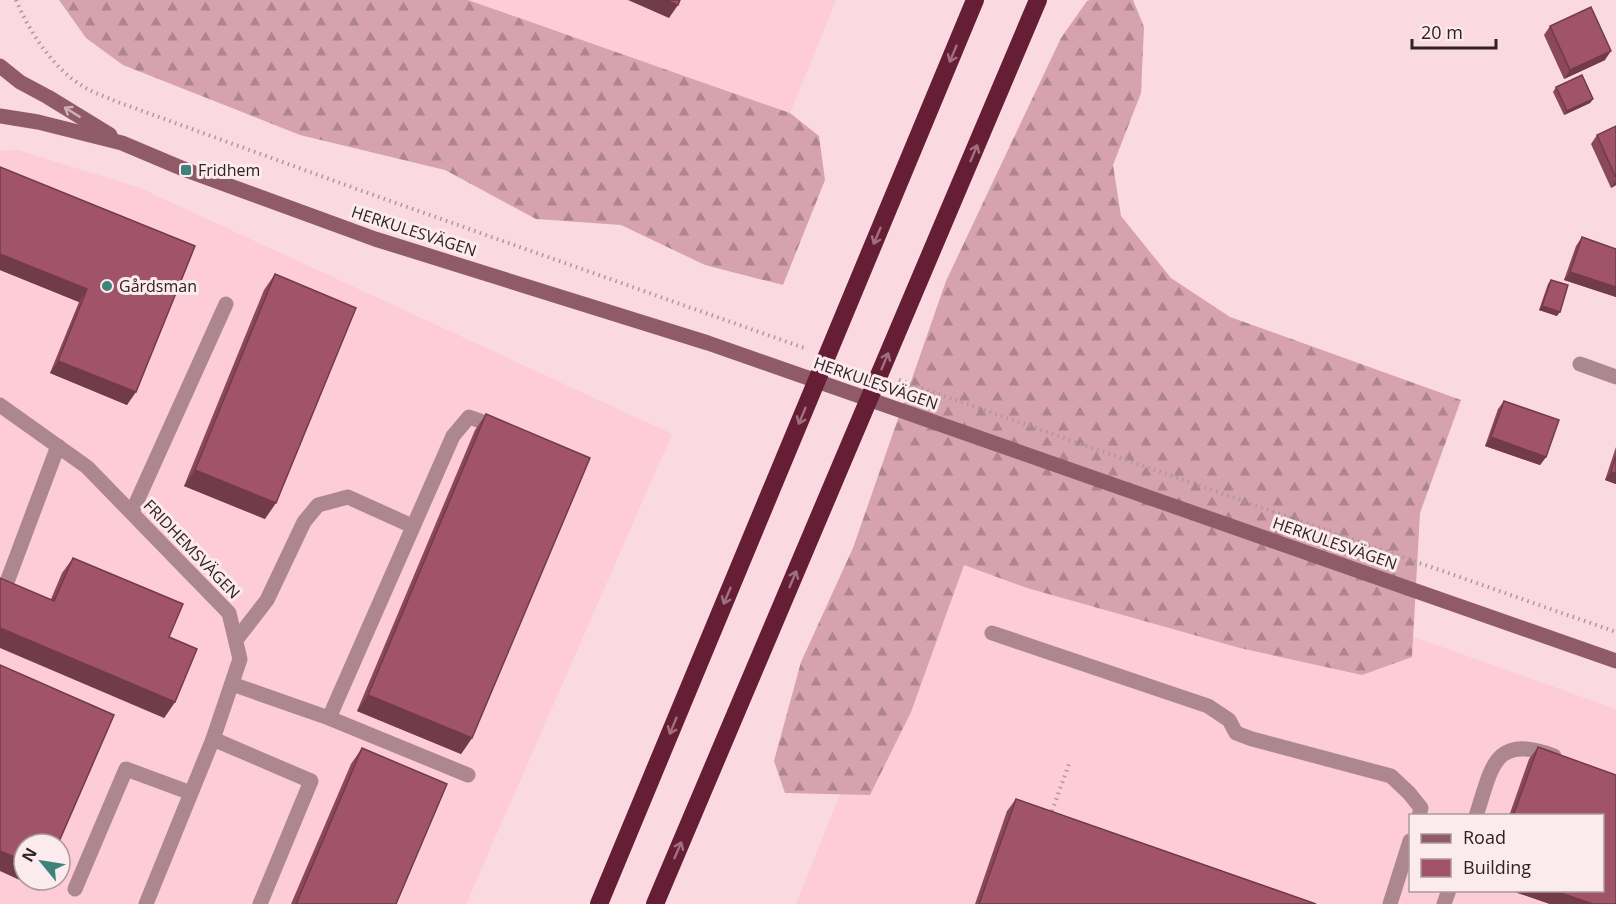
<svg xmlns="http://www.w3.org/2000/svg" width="1616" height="904" font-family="'Open Sans',sans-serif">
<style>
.built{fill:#fdccd7;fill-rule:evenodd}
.forest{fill:url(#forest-firs)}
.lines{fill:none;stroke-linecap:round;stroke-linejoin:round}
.path{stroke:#b1979c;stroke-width:4;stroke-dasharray:1.5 4.5;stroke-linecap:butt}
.lane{stroke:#ad878f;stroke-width:15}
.street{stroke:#ad878f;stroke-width:15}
.secondary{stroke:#905b68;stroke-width:15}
.highway{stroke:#651e35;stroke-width:18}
.wall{fill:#8a485a}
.shaded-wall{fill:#713b4a}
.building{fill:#a15469;stroke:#713b4a;stroke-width:1.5}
.oneway{stroke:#a1707f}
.oneway2{stroke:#d1b1b8}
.poi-dot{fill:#3e837a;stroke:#fcebee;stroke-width:2}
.labels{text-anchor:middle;stroke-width:6;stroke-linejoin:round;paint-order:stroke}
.poi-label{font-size:16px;fill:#302124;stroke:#fcebee;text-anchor:start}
.street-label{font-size:16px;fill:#302124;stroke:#fcebee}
</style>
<defs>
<pattern id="forest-firs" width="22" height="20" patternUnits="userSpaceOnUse" patternTransform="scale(1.5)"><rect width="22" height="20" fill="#d6a2ae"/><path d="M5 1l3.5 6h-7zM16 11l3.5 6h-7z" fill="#ae848d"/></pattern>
</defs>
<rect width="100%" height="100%" fill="#fad9e0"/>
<!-- built -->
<g class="built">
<polygon points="468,0 836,0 790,113"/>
<path d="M18,150L140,188L672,434L466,904H0V151ZM24,844H60V880H24Z"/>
<path d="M967,478L1616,709V904H796ZM1410,816H1602V890H1410Z"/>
</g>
<!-- forest -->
<g class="forest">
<polygon points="59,0 468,0 790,113 819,136 825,180 783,285 705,265 621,225 536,219 445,170 300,135 123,65 86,38"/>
<polygon points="1090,0 1133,0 1144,27 1141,93 1113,165 1121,216 1171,278 1230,317 1461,400 1420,513 1412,657 1362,675 1240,648 1027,588 964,565 911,712 870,795 785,793 774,761 801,662 853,548 946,281 1061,38 1087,1"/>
</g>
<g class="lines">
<!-- path -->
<g class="path">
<path d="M16,0C29,31 52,67 81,85C91,92 104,96 115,101L365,192L807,349"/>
<polyline points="899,380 1616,632"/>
<polyline points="1052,811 1069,764"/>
</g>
<!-- lane -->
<g class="lane">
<polyline points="132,512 226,304"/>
<polyline points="7,582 58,446"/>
<polyline points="992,633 1208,706 1229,720 1236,733 1252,739 1391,776 1409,793 1421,808 1419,816"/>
<polyline points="236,640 267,600 304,522 318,505 348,497 412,526"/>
<polyline points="232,684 329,718 453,436 469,417 500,428"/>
<polyline points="329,718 468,775"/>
<polyline points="213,739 311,781 260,904"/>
<path d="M1476,816C1492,768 1493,733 1554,756"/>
<polyline points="75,889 126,769 191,793"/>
<polyline points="1390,904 1410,841"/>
<polyline points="1444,904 1449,890"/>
</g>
<!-- street -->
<g class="street">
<polyline points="1580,364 1616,377"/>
<polyline points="0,405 87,467 229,613 240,659 213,739 146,904"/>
</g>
<!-- secondary -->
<g class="secondary">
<polyline points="0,66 20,82 48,97 110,135"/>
<polyline points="0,116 38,122 122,143 186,170 375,239 708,343 1616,661"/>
</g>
<!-- highway -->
<g class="highway">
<polyline points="599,904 975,0"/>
<polyline points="655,904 1038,0"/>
</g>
</g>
<!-- wall -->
<g class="wall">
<polygon points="1550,26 1605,60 1564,79 1544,35"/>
<polygon points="1556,87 1593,99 1590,103 1564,115 1553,92"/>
<polygon points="1616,126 1616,185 1611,188 1591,144 1597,135"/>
<polygon points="0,167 195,246 127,405 50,373 79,302 0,270"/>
<polygon points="1582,237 1616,249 1616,297 1564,280 1576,246"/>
<polygon points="275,274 265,519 184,486 264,290"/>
<polygon points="1551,280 1557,316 1539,310 1548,284"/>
<polygon points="1504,401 1546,457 1540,465 1485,446 1498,409"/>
<polygon points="486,414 472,738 461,754 357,711 475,430"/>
<polygon points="1616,447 1616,484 1605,480"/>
<polygon points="73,558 169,637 175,702 164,718 51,599 62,573"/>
<polygon points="1538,747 1616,775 1616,904 1550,904 1512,891 1602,891 1602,816 1509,816 1529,759"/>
<polygon points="362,748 396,904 291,904 351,764"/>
<polygon points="1016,799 1316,904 975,904 1007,811"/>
</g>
<!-- shaded-wall -->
<g class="shaded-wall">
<polygon points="628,0 666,0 678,5 669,18"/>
<polygon points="1611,51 1605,60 1564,79 1570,70"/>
<polygon points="1593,99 1590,103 1564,115 1567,111"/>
<polygon points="1616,180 1616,185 1611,188"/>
<polygon points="0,254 87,289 79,302 0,270"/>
<polygon points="1570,272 1616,287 1616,297 1564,280"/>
<polygon points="1542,306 1560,312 1557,316 1539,310"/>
<polygon points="58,361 136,392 127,405 50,373"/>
<polygon points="1491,437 1546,457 1540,465 1485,446"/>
<polygon points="195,470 276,503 265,519 184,486"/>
<polygon points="1611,472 1616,473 1616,484 1605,480"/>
<polygon points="0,628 175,702 164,718 0,648"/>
<polygon points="368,695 472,738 461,754 357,711"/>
<polygon points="0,851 24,861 24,880 40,880 35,887 0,871"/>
<polygon points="1512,891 1555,891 1593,904 1550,904"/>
</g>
<!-- building -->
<g class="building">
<polygon points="666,0 680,0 678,5"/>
<polygon points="1591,7 1611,51 1570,70 1550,26"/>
<polygon points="1582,75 1593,99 1567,111 1556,87"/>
<polygon points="1616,126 1616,178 1597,135"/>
<polygon points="0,167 195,246 136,392 58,361 87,289 0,254"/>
<polygon points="1582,237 1616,249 1616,287 1570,272"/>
<polygon points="275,274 356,308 276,503 195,470"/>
<polygon points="1551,280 1568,285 1560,312 1542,306"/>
<polygon points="1504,401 1559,420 1546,457 1491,437"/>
<polygon points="486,414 590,458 472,738 368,695"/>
<polygon points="1616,456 1616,473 1611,472"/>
<polygon points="73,558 183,604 169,637 197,649 175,702 0,628 0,578 54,601"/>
<polygon points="0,665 114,715 58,844 24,844 24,861 0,851"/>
<polygon points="1538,747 1616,775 1616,904 1593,904 1555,891 1602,891 1602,816 1513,816"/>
<polygon points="362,748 447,784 396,904 296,904"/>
<polygon points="1016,799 1316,904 979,904"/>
</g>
<!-- one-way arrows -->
<defs><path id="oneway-shaft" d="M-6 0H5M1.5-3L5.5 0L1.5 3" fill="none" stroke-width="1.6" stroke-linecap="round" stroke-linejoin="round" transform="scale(1.5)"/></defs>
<g class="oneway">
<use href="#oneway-shaft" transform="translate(953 54) rotate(113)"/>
<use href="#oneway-shaft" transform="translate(974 153) rotate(-67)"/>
<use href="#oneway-shaft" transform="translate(877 236) rotate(113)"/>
<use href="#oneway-shaft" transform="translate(885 361) rotate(-67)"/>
<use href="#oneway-shaft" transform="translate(802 416) rotate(113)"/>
<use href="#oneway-shaft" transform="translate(793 579) rotate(-67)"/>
<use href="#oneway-shaft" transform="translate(727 596) rotate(113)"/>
<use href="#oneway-shaft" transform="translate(673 726) rotate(113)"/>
<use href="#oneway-shaft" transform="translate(678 850) rotate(-67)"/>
</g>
<use class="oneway2" href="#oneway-shaft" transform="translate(72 112) rotate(-148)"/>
<!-- markers -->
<g class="poi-dot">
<rect x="180" y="164" width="12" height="12" rx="3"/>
<circle cx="107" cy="286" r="6"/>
</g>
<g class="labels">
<!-- poi labels -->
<g class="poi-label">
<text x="198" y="176">Fridhem</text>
<text x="119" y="292">Gårdsman</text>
</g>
<!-- street labels -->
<g class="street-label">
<text transform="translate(414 231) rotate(18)" y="6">HERKULESVÄGEN</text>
<text transform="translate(876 383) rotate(19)" y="6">HERKULESVÄGEN</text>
<text transform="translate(1335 543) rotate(19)" y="6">HERKULESVÄGEN</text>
<text transform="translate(192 549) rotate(46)" y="6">FRIDHEMSVÄGEN</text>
</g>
</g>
<!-- legend -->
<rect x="1409" y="814" width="195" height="78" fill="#fcebee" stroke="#aa9a9d" stroke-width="1.5"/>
<rect x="1421" y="834" width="30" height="9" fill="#905b68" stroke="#aa9a9d" stroke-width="1.5"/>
<text x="1463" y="844" font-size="18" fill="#302124">Road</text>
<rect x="1421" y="859" width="30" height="18" fill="#a15469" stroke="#aa9a9d" stroke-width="1.5"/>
<text x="1463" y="874" font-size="18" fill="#302124">Building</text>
<!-- north arrow -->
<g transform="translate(42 862) rotate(300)"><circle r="28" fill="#fcebee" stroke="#aa9a9d" stroke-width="1.5"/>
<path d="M0-4.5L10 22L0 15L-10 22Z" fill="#3e837a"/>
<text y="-9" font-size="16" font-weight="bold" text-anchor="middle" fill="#302124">N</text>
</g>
<!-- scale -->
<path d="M1412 39v9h84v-9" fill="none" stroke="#302124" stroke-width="3"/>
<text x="1421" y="39" font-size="18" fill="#302124" stroke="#fcebee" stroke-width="4.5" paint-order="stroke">20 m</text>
</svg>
